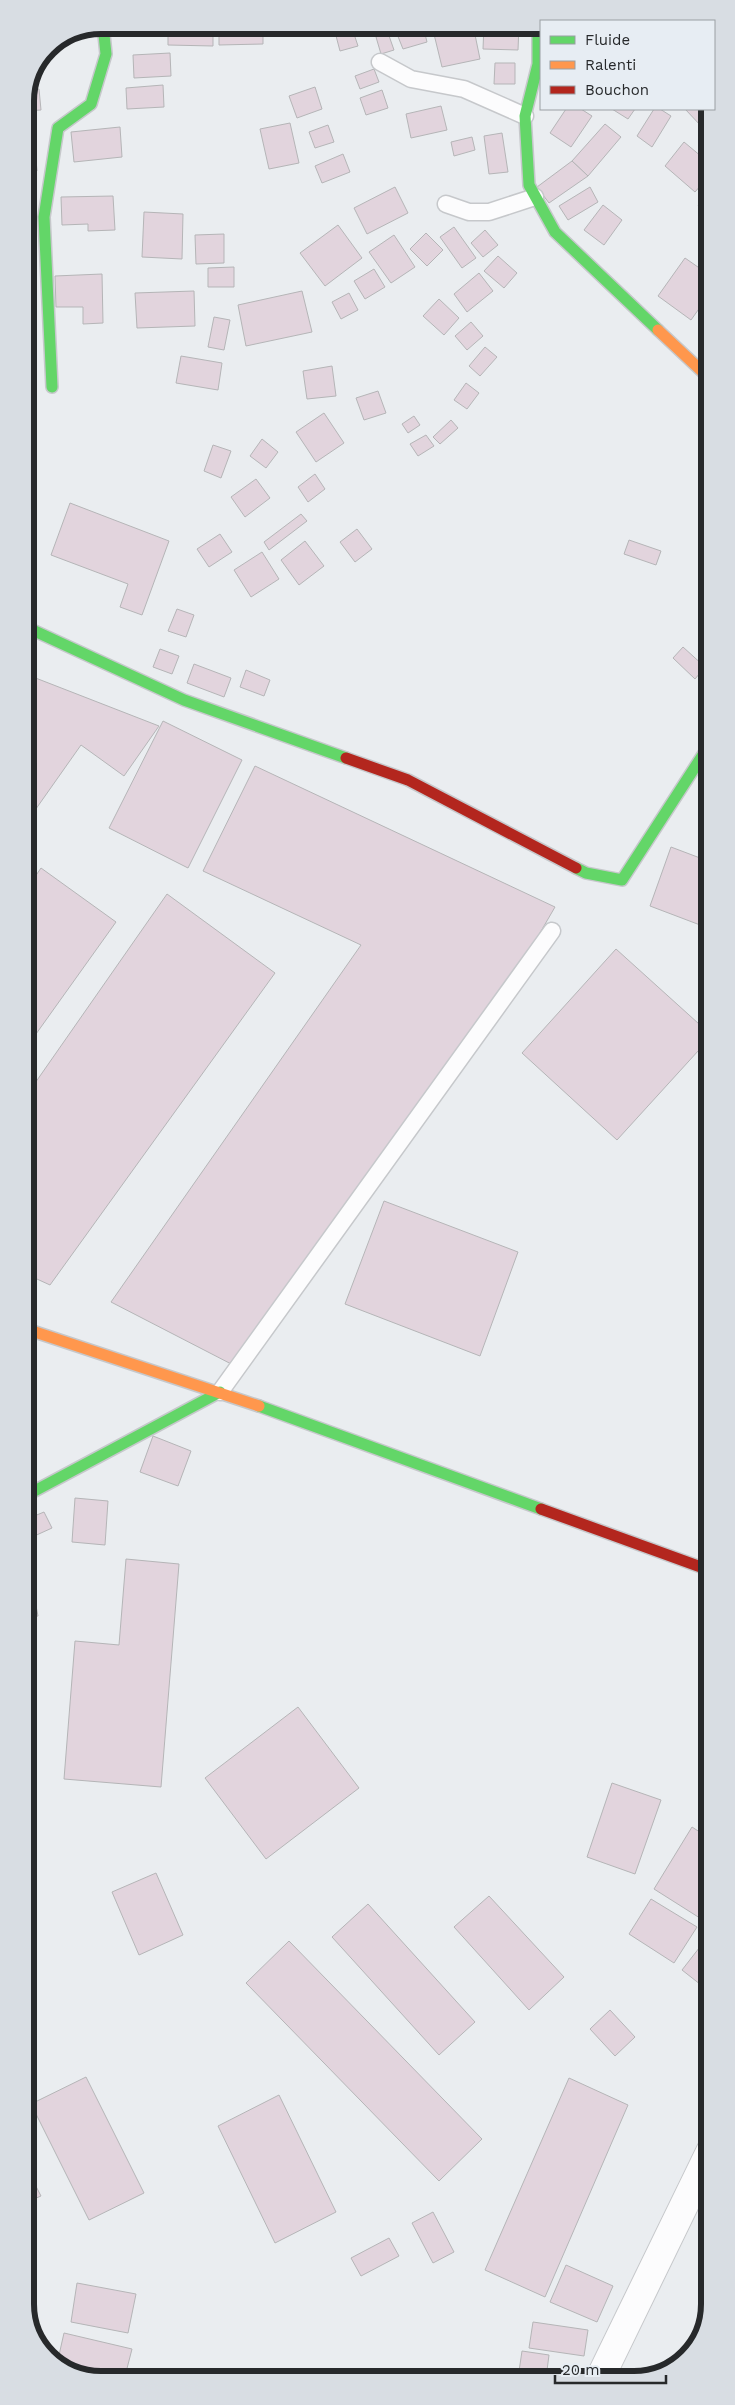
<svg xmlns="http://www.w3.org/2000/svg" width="735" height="2405" font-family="'Work Sans',sans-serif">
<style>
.building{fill:#e2d4dd;stroke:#b5b5b7}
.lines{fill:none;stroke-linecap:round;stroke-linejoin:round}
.lane-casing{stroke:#c6c8cb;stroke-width:19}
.street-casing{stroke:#c6c8cb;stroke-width:30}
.fast-casing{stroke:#c6c8cb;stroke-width:14}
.slow-casing{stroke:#c6c8cb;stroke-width:14}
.jam-casing{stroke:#c6c8cb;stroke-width:14}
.lane{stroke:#fcfcfd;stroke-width:16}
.street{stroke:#fcfcfd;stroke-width:28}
.fast{stroke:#63d668;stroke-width:11}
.slow{stroke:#ff974d;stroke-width:11}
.jam{stroke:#b3261e;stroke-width:11}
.rim{fill:none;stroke:#27292b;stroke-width:6}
</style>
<rect width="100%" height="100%" fill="#eaedf0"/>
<!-- building -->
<g class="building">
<polygon points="168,25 213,25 213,46 168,45"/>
<polygon points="219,25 263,25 263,44 219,45"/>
<polygon points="473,25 480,59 442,67 432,26"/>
<polygon points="484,25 519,25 518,50 483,49"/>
<polygon points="423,26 427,42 403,49 397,34"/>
<polygon points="352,28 358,46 340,51 335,32"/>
<polygon points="388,33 394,50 381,54 376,37"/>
<polygon points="58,43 60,50 44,54 47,47"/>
<polygon points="170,53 171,76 134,78 133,55"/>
<polygon points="495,63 515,63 515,84 494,84"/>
<polygon points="374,69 379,82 360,89 355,76"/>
<polygon points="163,85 164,107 127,109 126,88"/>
<polygon points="315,87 322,109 297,118 289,96"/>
<polygon points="39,89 41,110 25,111 25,100 29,90"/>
<polygon points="382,90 388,108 366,115 360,98"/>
<polygon points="441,106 447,130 411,138 406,114"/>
<polygon points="566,109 581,109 592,116 571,147 550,133"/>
<polygon points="612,109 635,109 628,119"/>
<polygon points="654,109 660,109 671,116 652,147 637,136"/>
<polygon points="685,109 708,109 708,121 702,127"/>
<polygon points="290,123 299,163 269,169 260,129"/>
<polygon points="605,124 621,137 588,176 572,161"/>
<polygon points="328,125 334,142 315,148 309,132"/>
<polygon points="120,127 122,157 74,162 71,132"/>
<polygon points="502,133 508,172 489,174 484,136"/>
<polygon points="34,137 37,171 25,172 25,138"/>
<polygon points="472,137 475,150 454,156 451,142"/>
<polygon points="684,142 708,162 708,177 695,192 665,166"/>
<polygon points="343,154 350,172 322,183 315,166"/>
<polygon points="572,161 588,176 549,203 537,187"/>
<polygon points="395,187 408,213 367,234 354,208"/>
<polygon points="590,187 598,202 568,220 559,206"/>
<polygon points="113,196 115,230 88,231 88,224 62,225 61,197"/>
<polygon points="708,199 708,220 698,205"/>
<polygon points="603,205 622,220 604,245 584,230"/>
<polygon points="144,212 183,214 182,259 142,257"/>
<polygon points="338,225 362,258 325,286 300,253"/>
<polygon points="454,227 476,258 462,268 440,237"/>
<polygon points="485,230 498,245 483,257 471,243"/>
<polygon points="426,233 443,250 427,266 410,249"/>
<polygon points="224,234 224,263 196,264 195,235"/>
<polygon points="394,235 415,267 391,283 369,252"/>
<polygon points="498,256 517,273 504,288 484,271"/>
<polygon points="685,258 708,274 708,296 691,320 658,296"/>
<polygon points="234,267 234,287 208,287 208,268"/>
<polygon points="374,269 385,287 365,299 354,281"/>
<polygon points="479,273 493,291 467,312 454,294"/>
<polygon points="102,274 103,323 83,324 83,307 56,307 55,276"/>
<polygon points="194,291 195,326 137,328 135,293"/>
<polygon points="302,291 312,332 246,346 238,305"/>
<polygon points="349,293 358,310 341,319 332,302"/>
<polygon points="439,299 459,318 444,335 423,316"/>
<polygon points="214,317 230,320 224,350 208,347"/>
<polygon points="471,322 483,336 467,350 455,336"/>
<polygon points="485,347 497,357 480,376 469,366"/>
<polygon points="181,356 222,363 218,390 176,383"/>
<polygon points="332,366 336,396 307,399 303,371"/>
<polygon points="466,383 479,393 467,409 454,400"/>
<polygon points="378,391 386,413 364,420 356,398"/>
<polygon points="324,413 344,443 316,462 296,432"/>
<polygon points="414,416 420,425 408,433 402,424"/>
<polygon points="451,420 458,428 440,444 433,437"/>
<polygon points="426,435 434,446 418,456 410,444"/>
<polygon points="262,439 278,452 266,468 250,456"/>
<polygon points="213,445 231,451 221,478 204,471"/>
<polygon points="315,474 325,489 308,502 298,487"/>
<polygon points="256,479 270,498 245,517 231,497"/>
<polygon points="70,503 169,541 142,615 120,607 128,584 51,555"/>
<polygon points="301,514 307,521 269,550 264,542"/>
<polygon points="357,529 372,549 355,562 340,542"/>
<polygon points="220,534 232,552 209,567 197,549"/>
<polygon points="629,540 661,551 656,565 624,554"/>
<polygon points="305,541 324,566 299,585 281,560"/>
<polygon points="262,552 279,579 251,597 234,570"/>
<polygon points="177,609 194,615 186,637 168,631"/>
<polygon points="683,647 705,667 695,679 673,658"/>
<polygon points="160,649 179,656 172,674 153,667"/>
<polygon points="194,664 231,678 224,697 187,683"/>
<polygon points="246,670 270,680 264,696 240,687"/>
<polygon points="33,677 159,726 124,776 81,745 26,823 26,688"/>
<polygon points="163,721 242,760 188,868 109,828"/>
<polygon points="255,766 555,907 494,1012 239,1368 111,1302 361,945 203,871"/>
<polygon points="671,847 708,861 708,928 650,906"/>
<polygon points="41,868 116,922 26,1048 26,890"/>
<polygon points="167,894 275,973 50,1285 26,1274 26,1096"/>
<polygon points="616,949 709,1033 709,1039 617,1140 522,1053"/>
<polygon points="384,1201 518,1252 480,1356 345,1304"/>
<polygon points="153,1436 191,1451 178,1486 140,1472"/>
<polygon points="75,1498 108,1501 105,1545 72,1542"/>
<polygon points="44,1512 52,1528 30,1538 27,1532 27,1519"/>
<polygon points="126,1559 179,1564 161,1787 64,1779 75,1641 119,1645"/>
<polygon points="27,1570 29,1570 38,1616 27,1618"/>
<polygon points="298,1707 359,1788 266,1859 205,1778"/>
<polygon points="612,1783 661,1800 635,1874 587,1857"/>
<polygon points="692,1827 709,1838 710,1910 703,1920 654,1889"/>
<polygon points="156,1873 183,1935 139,1955 112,1892"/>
<polygon points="489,1896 564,1977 529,2010 454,1927"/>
<polygon points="651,1899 697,1927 674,1963 629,1934"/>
<polygon points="368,1904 475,2022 439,2055 332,1937"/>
<polygon points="710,1934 710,1992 682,1970"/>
<polygon points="289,1941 482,2139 439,2181 246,1983"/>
<polygon points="610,2010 635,2037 615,2056 590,2029"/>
<polygon points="86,2077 144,2193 89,2220 31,2104"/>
<polygon points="569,2078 628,2105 545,2297 485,2270"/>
<polygon points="279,2095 336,2212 275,2243 218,2126"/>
<polygon points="27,2169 41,2196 27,2202"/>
<polygon points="433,2212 454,2252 433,2263 412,2223"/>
<polygon points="389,2238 399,2256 361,2276 351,2258"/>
<polygon points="566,2265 613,2286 597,2322 550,2302"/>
<polygon points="77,2283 136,2294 128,2333 71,2322"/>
<polygon points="533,2322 588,2330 584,2356 529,2348"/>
<polygon points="64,2333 132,2349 124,2380 110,2380 74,2371 57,2364"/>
<polygon points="522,2351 549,2355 546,2378 518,2378"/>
</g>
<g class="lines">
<!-- lane casing -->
<g class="lane-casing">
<g id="lane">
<polyline points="380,62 411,79 464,89 525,116"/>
<polyline points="446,204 469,212 489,212 535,197"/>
<polyline points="220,1392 552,931"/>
</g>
</g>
<!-- street casing -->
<g class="street-casing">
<polyline id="street" points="600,2378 710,2152"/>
</g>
<!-- fast casing -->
<g class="fast-casing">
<g id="fast">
<polyline points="538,25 538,64 525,116 529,185 555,232 658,330"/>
<polyline points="52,387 44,217 58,128 91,104 106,54 103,25"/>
<polyline points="26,627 184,700 346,758"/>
<polyline points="576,868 586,873 622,880 708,747"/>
<polyline points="259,1406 541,1509"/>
<polyline points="27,1495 220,1392"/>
</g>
</g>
<!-- slow casing -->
<g class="slow-casing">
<g id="slow">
<polyline points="658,330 708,377"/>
<polyline points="26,1329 259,1406"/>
</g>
</g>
<!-- jam casing -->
<g class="jam-casing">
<g id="jam">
<polyline points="346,758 408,780 576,868"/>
<polyline points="541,1509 709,1570"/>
</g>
</g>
<!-- lane -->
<use href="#lane" class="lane"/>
<!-- street -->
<use href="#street" class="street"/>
<!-- fast -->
<use href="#fast" class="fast"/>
<!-- slow -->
<use href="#slow" class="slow"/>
<!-- jam -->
<use href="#jam" class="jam"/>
</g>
<!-- crop -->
<path d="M0 0H735V2405H0ZM101 34H634A67 67 0 0 1 701 101V2304A67 67 0 0 1 634 2371H101A67 67 0 0 1 34 2304V101A67 67 0 0 1 101 34Z" fill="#d8dde3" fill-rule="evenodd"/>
<path class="rim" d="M101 34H634A67 67 0 0 1 701 101V2304A67 67 0 0 1 634 2371H101A67 67 0 0 1 34 2304V101A67 67 0 0 1 101 34Z"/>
<!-- legend -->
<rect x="540" y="20" width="175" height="90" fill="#e7edf3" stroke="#9a9fa3"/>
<rect x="550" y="36" width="25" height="8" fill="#63d668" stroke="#9a9fa3"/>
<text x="585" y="45" font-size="15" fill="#27292b">Fluide</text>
<rect x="550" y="61" width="25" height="8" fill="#ff974d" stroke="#9a9fa3"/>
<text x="585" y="70" font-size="15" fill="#27292b">Ralenti</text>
<rect x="550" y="86" width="25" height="8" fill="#b3261e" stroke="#9a9fa3"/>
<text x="585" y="95" font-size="15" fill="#27292b">Bouchon</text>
<!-- scale -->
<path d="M555 2375v8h111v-8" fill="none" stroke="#27292b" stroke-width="2.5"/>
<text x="562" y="2375" font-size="15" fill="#27292b" stroke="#e7edf3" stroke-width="4" paint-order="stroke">20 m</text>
</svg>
